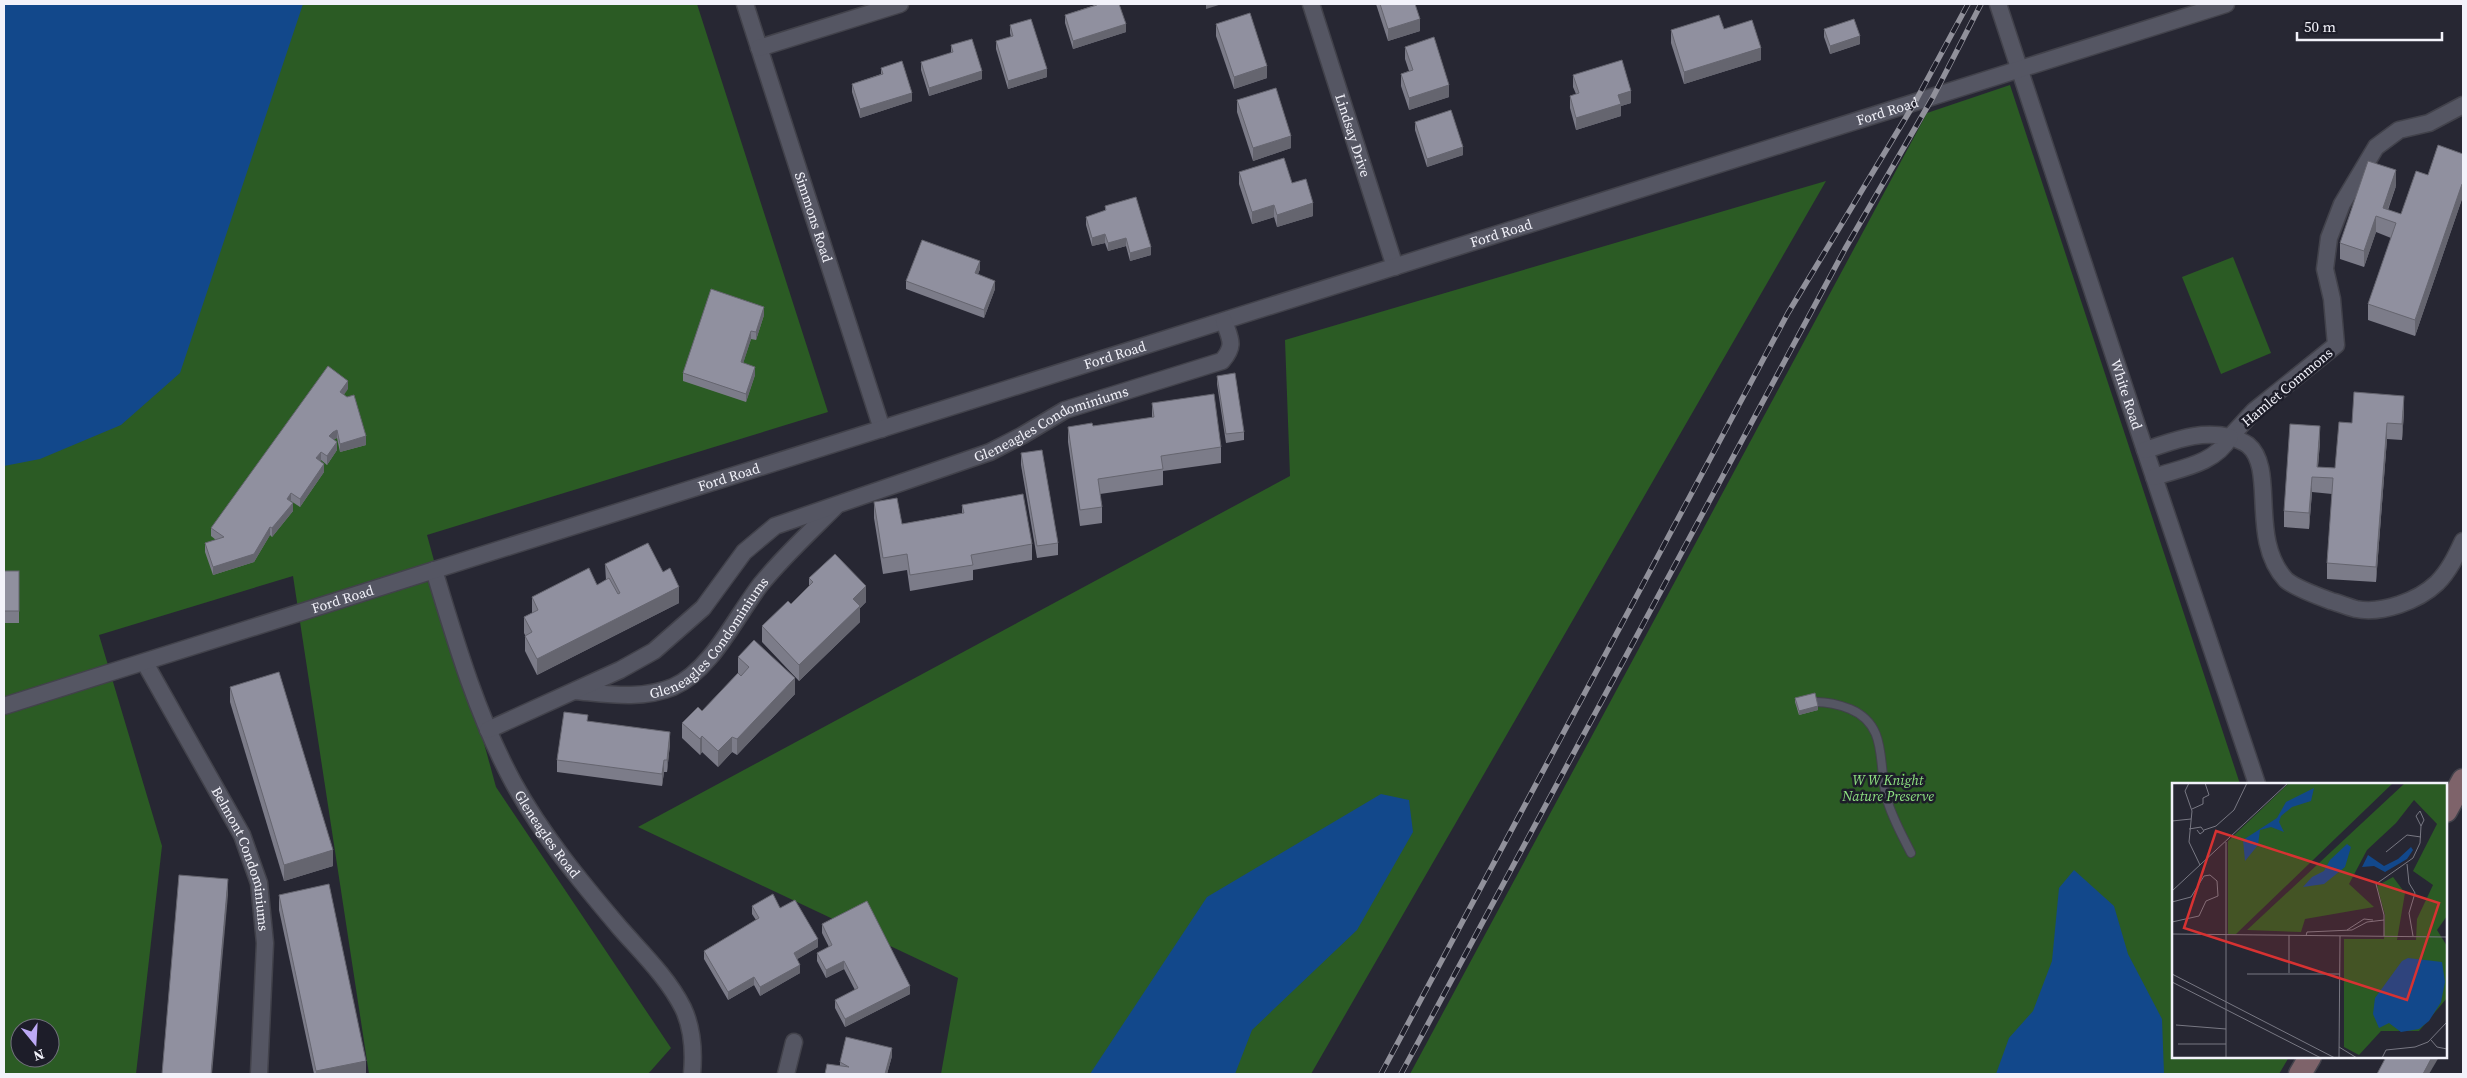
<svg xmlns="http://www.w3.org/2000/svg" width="2467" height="1078" font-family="'Source Serif 4',serif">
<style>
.green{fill:#2b5b24;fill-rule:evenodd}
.water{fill:#12488b}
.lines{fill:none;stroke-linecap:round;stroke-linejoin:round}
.lane-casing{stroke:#42424b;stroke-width:10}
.street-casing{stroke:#42424b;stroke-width:19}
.secondary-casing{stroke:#42424b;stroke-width:25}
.lane{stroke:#555663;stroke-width:8}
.street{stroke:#555663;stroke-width:16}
.secondary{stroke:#7e636a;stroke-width:22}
.rail-casing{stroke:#91919b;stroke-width:5.5}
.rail{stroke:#1d1d29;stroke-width:4;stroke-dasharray:11;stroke-linecap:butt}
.wall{fill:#7c7c89}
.shaded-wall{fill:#65656f}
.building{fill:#90909f;stroke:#65656f}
.labels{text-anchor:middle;stroke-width:5;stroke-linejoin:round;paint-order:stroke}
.street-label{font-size:14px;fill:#f2f2fa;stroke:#1d1d29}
.park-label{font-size:14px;font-style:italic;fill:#8fe382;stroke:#1d1d29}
.inset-road{fill:none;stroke:#787883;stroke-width:1}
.view{fill:#d73232;fill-opacity:0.15;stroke:#d73232;stroke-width:2.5}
.inset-edge{fill:none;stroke:#f2f2fa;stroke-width:2.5}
</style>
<rect width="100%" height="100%" fill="#272733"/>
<!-- green -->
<g class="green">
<path d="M4,4H697L828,412L427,535L496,787L671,1048L648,1074H369L293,576L99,635L162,846L136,1074H4ZM20,1028H50V1058H20Z"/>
<polygon points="2010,85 2240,784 2173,784 2173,1057 2289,1057 2279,1074 1410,1074 1927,113"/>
<polygon points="1826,181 1311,1074 941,1074 958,978 638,827 1290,476 1285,340"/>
<polygon points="2233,257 2271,353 2221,374 2182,277"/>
</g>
<!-- water -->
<g class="water">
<polygon points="4,4 303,4 180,373 121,425 40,459 4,466"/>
<polygon points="1381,794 1409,800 1413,832 1357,930 1252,1030 1235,1074 1090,1074 1207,897"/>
<polygon points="2074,870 2114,906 2128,954 2162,1019 2164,1074 1996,1074 2009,1038 2033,1011 2052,961 2059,888"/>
</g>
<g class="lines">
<!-- lane casing -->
<g class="lane-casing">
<path id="lane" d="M1816,702C1827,702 1840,705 1850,709C1888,725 1878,762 1886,796C1891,816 1902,835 1911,853"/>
</g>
<!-- street casing -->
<g class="street-casing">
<g id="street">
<path id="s1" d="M745,4L882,429"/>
<path id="s2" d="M1311,4L1395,267"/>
<path id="s3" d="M1998,4L2145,450L2257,784"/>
<polyline points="759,48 900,4"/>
<path d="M2463,105L2429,123L2399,130L2376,147L2342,204L2329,238L2325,269L2332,299L2336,345L2254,411L2230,437C2236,439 2243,441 2248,445C2277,469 2248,539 2286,580C2294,587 2320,597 2331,601C2339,603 2348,607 2356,609C2382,614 2418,601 2437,583C2449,571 2456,556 2463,541"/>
<path d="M2145,450C2175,441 2198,430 2230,437C2215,464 2181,468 2154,477"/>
<path id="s4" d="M434,570C456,643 477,715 513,782C542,835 581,882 620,928C642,953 668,978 683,1008C693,1029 694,1052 692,1074"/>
<path id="s5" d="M145,663L242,835L259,883L265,943L259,1074"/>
<path id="s6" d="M575,691C608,694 641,700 673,687C711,671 736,616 761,584C783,557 810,532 835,507"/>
<path id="s7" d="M4,706L2226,4"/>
<path id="s8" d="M488,730L620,670L654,651L703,608L744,552L775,526L990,452L1023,435L1065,410L1222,361C1236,345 1230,339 1224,321"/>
<polyline points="786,1074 794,1042"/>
</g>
</g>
<!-- secondary casing -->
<g class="secondary-casing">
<g id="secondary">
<polyline points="2446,811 2463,780"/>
<polyline points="2300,1074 2310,1057"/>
</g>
</g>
<!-- lane -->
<use href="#lane" class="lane"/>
<!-- street -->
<use href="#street" class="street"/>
<!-- secondary -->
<use href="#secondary" class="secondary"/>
<!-- rail casing -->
<g class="rail-casing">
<g id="rail">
<polyline points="1381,1074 1788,313 1914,104 1968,4"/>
<polyline points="1401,1074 1845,249 1933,97 1981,4"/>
</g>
</g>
<!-- rail -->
<use href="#rail" class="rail"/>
</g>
<!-- wall -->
<g class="wall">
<polygon points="1095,4 1119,4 1126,32 1073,49 1065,23 1065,15 1095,5"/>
<polygon points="1376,4 1415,4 1420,31 1388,41"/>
<polygon points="1216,24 1267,78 1234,89 1216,36"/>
<polygon points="1010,25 1047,77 1008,89 996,49 996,41 1011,37 1010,33"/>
<polygon points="1824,29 1860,44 1830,54 1824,37"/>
<polygon points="1671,30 1761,60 1684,84 1671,43"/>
<polygon points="951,45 982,79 929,96 921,70 921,62 951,53"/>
<polygon points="1405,47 1449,97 1409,110 1401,86 1401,74 1409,71 1405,59"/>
<polygon points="881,68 912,101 860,118 852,92 852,84 881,74"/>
<polygon points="1573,75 1631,103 1621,106 1621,116 1576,130 1570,108 1570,96 1576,94 1573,87"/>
<polygon points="1237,100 1291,148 1253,161 1237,112"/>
<polygon points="1415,122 1463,155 1427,167 1415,130"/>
<polygon points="2463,154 2463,200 2462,199 2415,336 2368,320 2368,304 2391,238 2376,232 2364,267 2340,259 2340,243 2396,186 2388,210 2401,214 2428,175"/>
<polygon points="1239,172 1292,183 1313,216 1277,227 1274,217 1252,224 1239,184"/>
<polygon points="1105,206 1151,255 1130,261 1126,246 1108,251 1105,243 1092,246 1086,225 1086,217 1105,211"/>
<polygon points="980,269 978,274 995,289 984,318 906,289 906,281"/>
<polygon points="764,315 756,340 751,339 743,363 755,375 746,402 683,381 683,373"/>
<polygon points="1217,376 1244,432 1244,440 1226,443 1217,384"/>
<polygon points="348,389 344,394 366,445 340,452 337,438 334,439 337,450 327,465 321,460 320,461 324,472 300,507 291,501 293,511 272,537 270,535 254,562 213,575 205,552 205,543 216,540 211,536 211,528"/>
<polygon points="1152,403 1221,447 1221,463 1163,471 1163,485 1100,494 1102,507 1102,523 1080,526 1068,442 1068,427 1093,426 1152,418"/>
<polygon points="2404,412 2402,440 2387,439 2376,582 2327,579 2327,563 2332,494 2312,492 2309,529 2284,527 2284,511 2320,442 2318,467 2335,468 2352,423"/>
<polygon points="1021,453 1058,543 1058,555 1037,558 1021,465"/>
<polygon points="874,502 902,524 962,513 962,505 1032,544 1032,560 973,570 973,580 910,591 907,570 883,574 874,518"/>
<polygon points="605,564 679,603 537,675 525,651 525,635 524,633 524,617 532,613 532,597 597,585 606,580"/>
<rect x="4" y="571" width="15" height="52"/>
<polygon points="809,578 866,602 860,608 860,622 799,681 762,642 762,626 791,604 809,586"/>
<polygon points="738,657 795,694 737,755 732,752 718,767 702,752 700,755 682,738 682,723 702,711 741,676 738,673"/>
<polygon points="230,687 333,866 284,881 230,702"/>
<polygon points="1795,698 1818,710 1799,715 1795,702"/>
<polygon points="588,722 670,744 667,772 664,772 662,786 557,772 557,760"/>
<polygon points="279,895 366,1074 314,1074 279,910"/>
<polygon points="752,906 780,908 818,947 797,959 800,973 760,996 754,985 728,1000 704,959 704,951 756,920 752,914"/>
<polygon points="822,924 910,994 845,1027 835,1008 835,1000 855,990 844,969 826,978 817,961 817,953 829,947 822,933"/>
<polygon points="892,1056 887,1074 825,1074 840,1066 840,1062"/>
</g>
<!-- shaded-wall -->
<g class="shaded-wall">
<polygon points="1206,4 1222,4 1206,9"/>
<polygon points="1420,19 1420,31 1388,41 1388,29"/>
<polygon points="1126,24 1126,32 1073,49 1073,41"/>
<polygon points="1860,36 1860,44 1830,54 1830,46"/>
<polygon points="1761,48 1761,60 1684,84 1684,72"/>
<polygon points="1267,66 1267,78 1234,89 1234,77"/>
<polygon points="1047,69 1047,77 1008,89 1008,81"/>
<polygon points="982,71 982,79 929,96 929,88"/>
<polygon points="1449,85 1449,97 1409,110 1409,98"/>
<polygon points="1631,91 1631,103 1621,106 1621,116 1576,130 1576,118 1618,95"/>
<polygon points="912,93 912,101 860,118 860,109"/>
<polygon points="1291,136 1291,148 1253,161 1253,148"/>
<polygon points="1463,147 1463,155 1427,167 1427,159"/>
<polygon points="2396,170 2396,186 2384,219 2383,208"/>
<polygon points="2462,184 2462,199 2415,336 2415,320"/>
<polygon points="1313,203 1313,216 1277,227 1277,215"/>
<polygon points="1274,205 1274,217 1252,224 1252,212"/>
<polygon points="2376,216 2376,232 2364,267 2364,251"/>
<polygon points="1105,234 1105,243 1092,246 1092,238"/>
<polygon points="1126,238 1126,246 1108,251 1108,243"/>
<polygon points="1151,247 1151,255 1130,261 1130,253"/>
<polygon points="980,261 980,269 975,282 975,273"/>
<polygon points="995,281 995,289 984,318 984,310"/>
<polygon points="764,307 764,315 756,340 756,332"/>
<polygon points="751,331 751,339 741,370 741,362"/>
<polygon points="755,367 755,375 746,402 746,394"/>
<polygon points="348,381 348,389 340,400 340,392"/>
<polygon points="2404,396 2404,412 2402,440 2402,424"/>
<polygon points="2387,423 2387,439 2376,582 2376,567"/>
<polygon points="2320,426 2320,442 2317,477 2317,467"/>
<polygon points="337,430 337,438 333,440 329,436 333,432"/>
<polygon points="366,436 366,445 340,452 340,444"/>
<polygon points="337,442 337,450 327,465 327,456"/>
<polygon points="321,452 321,460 316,466 316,458"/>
<polygon points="324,464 324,472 300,507 300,499"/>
<polygon points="2312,477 2312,492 2309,529 2309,513"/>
<polygon points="291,493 291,501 287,499"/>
<polygon points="293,503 293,511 272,537 272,528"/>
<polygon points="270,527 270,535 254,562 213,575 213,567"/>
<polygon points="866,586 866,602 860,608 860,622 799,681 799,665 853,599"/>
<polygon points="679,587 679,603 537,675 537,659"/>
<polygon points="795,678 795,694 737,755 737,739"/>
<polygon points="1818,706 1818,710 1799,715 1799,711"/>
<polygon points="670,732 670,744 667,772 667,760"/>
<polygon points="702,736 702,752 700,755 700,739"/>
<polygon points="732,737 732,752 718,767 718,751"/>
<polygon points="664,760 664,772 662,786 662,774"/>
<polygon points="333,850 333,866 284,881 284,865"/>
<polygon points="228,879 228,895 212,1074 211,1074"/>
<polygon points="818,939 818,947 794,961 794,953"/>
<polygon points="844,961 844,969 826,978 826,970"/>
<polygon points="800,965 800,973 760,996 760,987"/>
<polygon points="754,977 754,985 728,1000 728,992"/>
<polygon points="910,986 910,994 845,1027 845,1019"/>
<polygon points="892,1048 892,1056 887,1074 885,1074"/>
<polygon points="2432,1057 2439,1057 2429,1074 2423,1074"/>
<polygon points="366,1061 366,1074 316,1074 316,1071"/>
</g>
<!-- building -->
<g class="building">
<polygon points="1096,4 1119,4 1126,24 1073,41 1065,15 1097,5"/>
<polygon points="1380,4 1415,4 1420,19 1388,29"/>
<polygon points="1250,13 1267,66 1234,77 1216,24"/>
<polygon points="1719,15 1724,29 1752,20 1761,48 1684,72 1671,30"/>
<polygon points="1031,19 1047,69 1008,81 996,41 1013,36 1010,25"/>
<polygon points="1854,19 1860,36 1830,46 1824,29"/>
<polygon points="1434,37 1449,85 1409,98 1401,74 1413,70 1405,47"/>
<polygon points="972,39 982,71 929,88 921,62 953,52 951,45"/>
<polygon points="1622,60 1631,91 1618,95 1621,104 1576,118 1570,96 1579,93 1573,75"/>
<polygon points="902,61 912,93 860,109 852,84 883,74 881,68"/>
<polygon points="1276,88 1291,136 1253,148 1237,100"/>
<polygon points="1451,110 1463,147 1427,159 1415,122"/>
<polygon points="2438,145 2463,154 2463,184 2462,184 2415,320 2368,304 2396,223 2376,216 2364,251 2340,243 2368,161 2396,170 2383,208 2401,214 2416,171 2428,175"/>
<polygon points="1284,158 1292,183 1306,179 1313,203 1277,215 1274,205 1252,212 1239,172"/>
<polygon points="1136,197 1151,247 1130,253 1126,238 1108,243 1105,234 1092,238 1086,217 1106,210 1105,206"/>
<polygon points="922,240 980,261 975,273 995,281 984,310 906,281"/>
<polygon points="711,289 764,307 756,332 751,331 741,362 755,367 746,394 683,373"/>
<polygon points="328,366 348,381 340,392 347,397 354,395 366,436 340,444 337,430 333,432 329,436 337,442 327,456 321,452 316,458 324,464 300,499 291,493 287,499 293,503 272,528 270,527 254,554 213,567 205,543 224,537 211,528"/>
<polygon points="1235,373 1244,432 1226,434 1217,376"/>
<polygon points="2354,392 2404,396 2402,424 2387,423 2376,567 2327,563 2333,478 2312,477 2309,513 2284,511 2290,424 2320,426 2317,467 2335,468 2339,422 2352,423"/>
<polygon points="1214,394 1221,447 1161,456 1163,469 1098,479 1102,507 1080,510 1068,427 1092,423 1093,426 1154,417 1152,403"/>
<polygon points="1042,450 1058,543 1037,546 1021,453"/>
<polygon points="1023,494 1032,544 971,555 973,565 910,575 907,554 883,558 874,502 897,498 902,524 964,513 962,505"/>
<polygon points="648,543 663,572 670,568 679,587 537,659 525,636 532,632 524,617 538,610 532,597 589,568 597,585 609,578 618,594 620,593 605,564"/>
<polygon points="835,554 866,586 853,599 860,606 799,665 762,626 788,601 791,604 813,582 809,578"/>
<rect x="4" y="571" width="15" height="40"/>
<polygon points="754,640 795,678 737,739 732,737 718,751 702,736 700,739 682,723 698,707 702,711 738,673 741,676 749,667 738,657"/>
<polygon points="279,672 333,850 284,865 230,687"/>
<polygon points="1815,693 1818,706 1799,711 1795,698"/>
<polygon points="564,712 588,715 587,721 670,732 667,760 664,760 662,774 557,760"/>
<polygon points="179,875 228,879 211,1074 162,1074"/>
<polygon points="329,884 366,1061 316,1071 279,895"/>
<polygon points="773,894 780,908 795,900 818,939 794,953 800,965 760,987 754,977 728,992 704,951 759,918 752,906"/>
<polygon points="867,901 910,986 845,1019 835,1000 858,988 844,961 826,970 817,953 832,945 822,924"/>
<polygon points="846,1037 892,1048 885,1074 825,1074 827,1064 849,1067 840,1062"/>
<polygon points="2386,1057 2432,1057 2423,1074 2424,1074 2377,1074"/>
</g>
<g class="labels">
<!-- street labels -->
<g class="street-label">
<text dy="5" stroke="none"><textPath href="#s7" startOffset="1975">Ford Road</textPath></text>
<text dy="5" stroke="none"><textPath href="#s2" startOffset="138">Lindsay Drive</textPath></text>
<text dy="5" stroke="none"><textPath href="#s1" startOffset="224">Simmons Road</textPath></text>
<text dy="5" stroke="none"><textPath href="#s7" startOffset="1570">Ford Road</textPath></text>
<text dy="5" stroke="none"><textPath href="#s7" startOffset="1165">Ford Road</textPath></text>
<text transform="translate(2287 387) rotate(-40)" y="5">Hamlet Commons</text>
<text dy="5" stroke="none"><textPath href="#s3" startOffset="411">White Road</textPath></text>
<text dy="5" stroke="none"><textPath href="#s8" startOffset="654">Gleneagles Condominiums</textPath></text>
<text dy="5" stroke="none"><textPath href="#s7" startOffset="760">Ford Road</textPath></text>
<text dy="5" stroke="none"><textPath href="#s7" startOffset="355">Ford Road</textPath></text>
<text dy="5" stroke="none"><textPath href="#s6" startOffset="159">Gleneagles Condominiums</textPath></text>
<text dy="5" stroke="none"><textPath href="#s4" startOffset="289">Gleneagles Road</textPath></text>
<text dy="5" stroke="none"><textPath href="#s5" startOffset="220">Belmont Condominiums</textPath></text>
</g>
<!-- park labels -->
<g class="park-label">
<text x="1888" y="785">W W Knight<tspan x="1888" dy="16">Nature Preserve</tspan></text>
</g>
</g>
<!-- overview -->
<g transform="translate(2172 783)">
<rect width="275" height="275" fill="#272733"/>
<path d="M117,0H221L64,151H56V58ZM233,0H275V133L265,147L275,163V215L247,248H209L187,272L172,264V156H212L213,132L205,103L221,94L233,110L225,157H244L245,136L261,102L241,88L265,41L242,17L224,40L195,67L177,101L202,124L133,136L129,149L75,147Z" fill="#2b5b24"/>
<path d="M142,5L139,18L120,24L109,33L107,39L112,49L99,44L88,47L86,62L73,78L71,57L105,35L114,19ZM175,61L179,64L173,84L152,101L131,104L140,94L152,88L158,77ZM239,64L241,67L235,76L213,89L202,83L190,84L196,72L212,83L226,76ZM236,175L270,179L273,199L269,219L257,238L247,246L229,249L217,240L207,245L201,231L203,215L230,178Z" fill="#12488b"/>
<path class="inset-road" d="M17,0L13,8L20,28L17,59L28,82M20,26L31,21V15L37,12L33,0M248,28L252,37L249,43L244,33ZM0,38L19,36M17,46L29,44L32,48L28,51L25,47M32,47L44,43L62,27L75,0M54,59V275M214,69L235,52L249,54M235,81L237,100L243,110L237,130L241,153M0,108L116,0M0,119L19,114L32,93L38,92L45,98L46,113L34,118L27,133L0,139M175,147L192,136L201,137M0,151L275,154M134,153L135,149L180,147L195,139L212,137M212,153V132L204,101L241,75L248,60L249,43M117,190V152M0,191L163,275M75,191H168M0,199L149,275M4,242L54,246M259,257L265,264L275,266M6,261H54M167,264L185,275M167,275L168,153M210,275L214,267L243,264L256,259L275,239"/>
<path class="view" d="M44,48L267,120L235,217L12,145Z"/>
<rect width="275" height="275" class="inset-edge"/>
</g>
<!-- border -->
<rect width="2467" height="1078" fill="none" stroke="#f2f2fa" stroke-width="10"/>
<!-- north arrow -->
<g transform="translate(35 1043) rotate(162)"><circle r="24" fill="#1d1d29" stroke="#72727d"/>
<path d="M0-4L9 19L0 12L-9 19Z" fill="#bca9f5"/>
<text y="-8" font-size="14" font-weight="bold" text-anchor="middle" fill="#f2f2fa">N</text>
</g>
<!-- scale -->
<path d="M2297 32v8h145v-8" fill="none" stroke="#f2f2fa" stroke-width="2.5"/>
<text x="2304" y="32" font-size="15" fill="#f2f2fa" stroke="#1d1d29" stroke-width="4" paint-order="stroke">50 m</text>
</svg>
